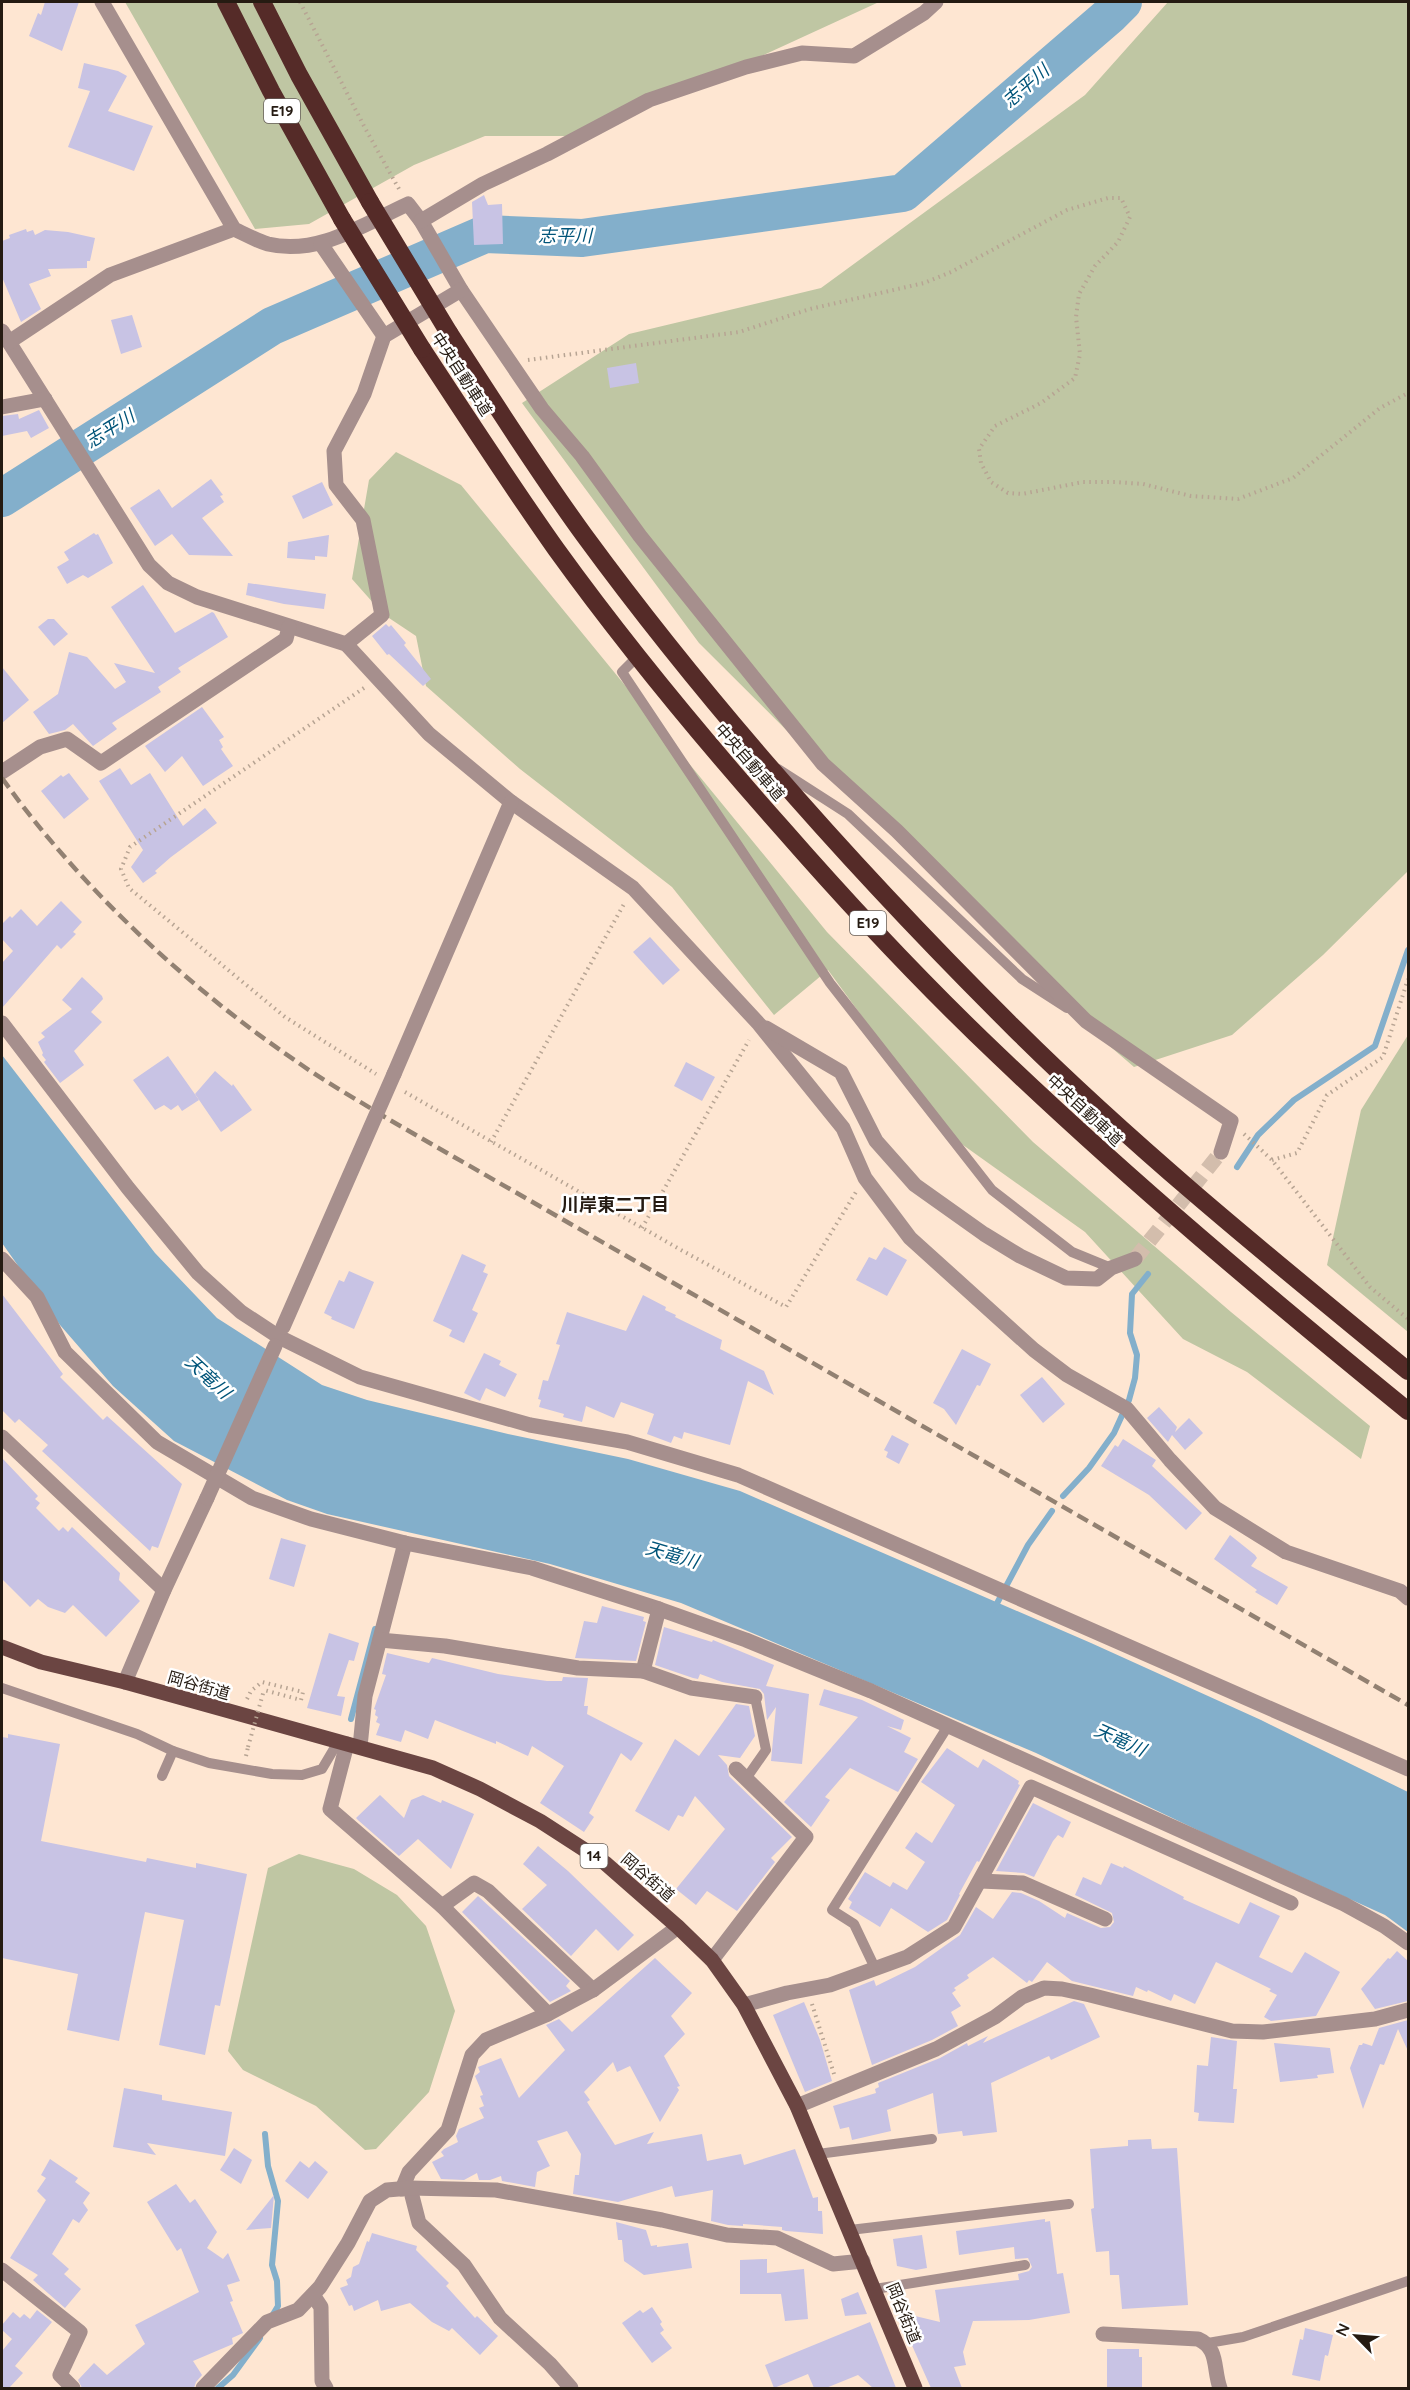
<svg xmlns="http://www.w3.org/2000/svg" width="1410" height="2390" font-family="Quicksand,'Noto Sans JP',sans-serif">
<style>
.green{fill:#bfc6a3}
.water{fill:#83afcb}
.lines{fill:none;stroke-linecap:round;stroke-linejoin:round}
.stream{stroke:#83afcb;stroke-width:6}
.river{stroke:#83afcb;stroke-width:38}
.building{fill:#c8c3e4}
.minor-tunnel{stroke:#d3bdac;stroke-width:15;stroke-dasharray:15 8;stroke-linecap:butt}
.path{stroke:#b7a493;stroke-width:4;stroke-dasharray:1.5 4.5;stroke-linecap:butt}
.service{stroke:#a68f8d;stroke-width:10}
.minor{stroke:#a68f8d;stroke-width:15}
.tertiary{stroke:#a68f8d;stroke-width:15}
.primary{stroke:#6b4542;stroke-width:15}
.motorway{stroke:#552b28;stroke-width:18}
.rail{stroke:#928172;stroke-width:4.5;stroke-dasharray:12 6;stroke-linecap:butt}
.path-bridge{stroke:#b7a493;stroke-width:4;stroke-dasharray:1.5 4.5;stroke-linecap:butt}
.tertiary-bridge{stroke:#a68f8d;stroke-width:15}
.motorway-bridge{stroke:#552b28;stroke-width:18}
.labels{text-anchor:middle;stroke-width:5;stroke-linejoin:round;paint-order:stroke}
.shield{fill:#fff;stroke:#665f59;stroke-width:1.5}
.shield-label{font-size:15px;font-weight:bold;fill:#251b12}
.street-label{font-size:16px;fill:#251b12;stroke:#fff}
.water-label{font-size:18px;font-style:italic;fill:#005479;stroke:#fff}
.neighbourhood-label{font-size:18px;font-weight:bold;fill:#251b12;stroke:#fff}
</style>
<rect width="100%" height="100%" fill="#fee6d2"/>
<!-- green -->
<g class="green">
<polygon points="125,2 879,2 587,136 485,136 414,165 309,224 255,229"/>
<polygon points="1168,2 1408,2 1408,871 1323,955 1232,1035 1134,1067 1061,1004 699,643 522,403 629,334 821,288 1085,95"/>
<polygon points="396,452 461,485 827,932 1033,1142 1231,1312 1370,1426 1361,1459 1247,1372 1183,1339 1085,1232 949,1135 828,970 774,1015 672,887 520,769 426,686 416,636 383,614 352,579 369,480"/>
<polygon points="1408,1035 1408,1332 1327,1265 1361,1110"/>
<polygon points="299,1854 354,1869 397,1895 426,1926 455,2011 429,2092 376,2149 365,2150 316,2106 243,2070 228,2051 268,1868"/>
</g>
<!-- water -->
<polygon class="water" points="2,1055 155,1253 217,1318 322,1385 367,1400 508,1434 628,1459 740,1491 1091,1643 1261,1720 1408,1792 1408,1932 1385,1915 1210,1836 1036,1753 681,1603 550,1564 327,1514 287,1500 174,1441 113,1386 60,1325 2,1243"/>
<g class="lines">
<!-- stream -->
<g class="stream">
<polyline points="1237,1167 1258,1135 1294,1100 1375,1046 1408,950"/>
<polyline points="1063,1496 1089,1468 1114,1433 1129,1400 1135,1378 1137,1355 1130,1333 1132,1294 1148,1274"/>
<polyline points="994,1609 1028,1545 1052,1511"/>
<polyline points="351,1719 375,1629"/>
<polyline points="265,2134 268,2166 278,2201 272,2265 277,2281 278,2306 272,2316"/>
<polyline points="218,2388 233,2375 260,2338"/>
</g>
<!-- river -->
<polyline class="river" points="2,498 272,326 485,234 582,238 903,193 1110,15 1123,2"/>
</g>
<!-- building -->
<g class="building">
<polygon points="45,2 79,2 62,51 29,36 38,13 41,15"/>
<polygon points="84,63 118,71 127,76 108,111 153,126 134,171 68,147 90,91 78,88"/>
<polygon points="484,195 488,205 502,204 503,244 474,245 472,202"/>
<polygon points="26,229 27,232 33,230 35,235 45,230 68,232 95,238 90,261 87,261 87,268 48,269 51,276 29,284 41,309 21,322 2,277 2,241 10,238 9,235"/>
<polygon points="132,315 142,347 121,354 111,320"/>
<polygon points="636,363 639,383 610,388 607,368"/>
<polygon points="39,410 49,428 31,438 27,431 2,436 2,416 18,414 19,419"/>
<polygon points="211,479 223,495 220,496 224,502 202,518 233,556 189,555 172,534 155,546 130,508 159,489 172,508"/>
<polygon points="322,482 333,505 303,519 292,496"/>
<polygon points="94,533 96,535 98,534 113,563 88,578 83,575 67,584 57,567 69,560 64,552"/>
<polygon points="329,535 327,557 315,556 315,560 287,558 288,542"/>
<polygon points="248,583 326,594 324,609 284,604 246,595"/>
<polygon points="143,585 175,633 212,612 214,613 228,637 178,668 181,672 158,687 161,692 112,723 117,729 93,746 73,724 65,730 49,734 33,712 58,694 69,652 87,657 115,689 126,682 114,663 155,673 111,607"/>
<polygon points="48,619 54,619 68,634 54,646 38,627"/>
<polygon points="386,624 389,627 391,625 406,643 404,645 431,679 423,686 389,654 387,655 372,636"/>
<polygon points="2,667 29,700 2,723"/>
<polygon points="202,707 224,737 219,740 223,747 221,749 233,766 203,786 182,756 165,772 145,746"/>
<polygon points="120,768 131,785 150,773 183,826 205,808 217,823 171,857 155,871 157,873 143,883 131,867 143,850 99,781"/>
<polygon points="69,773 89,799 64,819 41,791 61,775 63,777"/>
<polygon points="61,901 82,922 73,932 76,934 61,949 57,945 2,1008 2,963 13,951 2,939 2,924 10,916 12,918 21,909 37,926"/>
<polygon points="650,937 680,970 663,985 633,952"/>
<polygon points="82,977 102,996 103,999 91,1012 102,1022 74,1051 84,1065 60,1083 44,1062 46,1060 42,1055 43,1053 38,1042 45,1037 41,1033 72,1009 62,1000"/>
<polygon points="168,1056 199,1100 182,1111 178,1105 171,1110 164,1105 155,1110 133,1080"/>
<polygon points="686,1062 715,1077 702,1101 674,1086"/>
<polygon points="215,1071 232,1086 233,1084 252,1110 221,1132 195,1094"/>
<polygon points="884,1247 907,1260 887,1296 856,1280 869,1257 876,1260"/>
<polygon points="462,1254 486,1265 483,1272 488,1274 472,1310 478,1313 464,1343 449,1336 452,1330 433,1321"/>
<polygon points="349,1271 374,1282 354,1329 331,1319 332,1317 324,1313 339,1280 344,1282"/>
<polygon points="2,1294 63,1374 60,1377 103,1420 107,1416 182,1484 158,1548 152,1546 150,1551 42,1451 48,1445 19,1419 15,1423 2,1410"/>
<polygon points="643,1295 666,1307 665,1310 676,1315 675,1317 722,1340 720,1349 764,1371 774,1395 748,1381 730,1445 684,1432 682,1439 674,1436 671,1443 647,1434 654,1414 621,1402 614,1418 586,1406 582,1422 563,1417 564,1414 539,1407 541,1400 538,1399 543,1380 548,1381 560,1345 556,1344 567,1312 626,1331"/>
<polygon points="962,1349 991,1364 980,1386 977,1385 956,1425 944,1409 933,1403"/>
<polygon points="484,1353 501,1361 499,1365 517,1374 505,1397 486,1388 480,1401 464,1393"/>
<polygon points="1042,1377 1065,1404 1043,1423 1020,1395"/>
<polygon points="1159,1407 1177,1427 1175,1432 1189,1418 1203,1433 1185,1450 1172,1435 1168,1442 1147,1418"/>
<polygon points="892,1435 909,1444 899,1464 886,1457 888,1452 884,1450"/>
<polygon points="1123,1439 1156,1460 1152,1466 1202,1513 1186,1530 1149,1495 1101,1466 1115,1445 1118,1447"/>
<polygon points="2,1458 38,1496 35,1499 40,1503 36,1508 59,1531 63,1527 68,1532 72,1527 120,1573 119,1580 140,1601 106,1637 73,1605 65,1613 48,1607 38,1599 30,1607 2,1579"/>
<polygon points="1230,1535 1255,1555 1257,1558 1251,1566 1288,1587 1277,1605 1255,1592 1257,1590 1214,1559"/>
<polygon points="281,1538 306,1545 294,1587 269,1579"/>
<polygon points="602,1606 644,1617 643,1621 646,1622 636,1661 575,1658 584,1621 597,1623"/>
<polygon points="664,1627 712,1642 713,1640 774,1665 766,1686 809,1694 802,1764 771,1761 776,1707 767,1720 764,1694 760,1689 722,1682 700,1674 698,1679 693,1678 655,1665"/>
<polygon points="329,1633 359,1643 354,1661 349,1660 337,1696 345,1697 341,1716 307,1708"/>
<polygon points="387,1653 429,1663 432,1658 498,1674 547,1681 562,1681 563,1677 588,1678 584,1706 588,1706 587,1714 643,1743 631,1761 621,1753 589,1813 594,1817 584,1832 540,1803 564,1766 532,1746 528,1756 496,1741 496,1744 435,1720 428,1739 405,1730 401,1742 376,1735 380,1724 376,1722 378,1717 375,1715 376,1710 374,1709 386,1675 382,1674"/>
<polygon points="824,1689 862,1700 904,1720 901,1730 887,1726 911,1738 904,1752 918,1759 898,1792 850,1768 825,1797 830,1800 811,1827 784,1802 858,1717 819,1705"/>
<polygon points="736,1704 749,1706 755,1736 740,1758 718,1755 727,1765 729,1776 792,1837 771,1858 775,1862 737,1911 707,1891 696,1905 676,1889 725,1829 695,1796 683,1817 678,1815 669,1831 635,1811 675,1739 699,1756"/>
<polygon points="8,1734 60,1744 41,1841 146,1862 147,1858 196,1868 196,1863 247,1874 220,2006 215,2005 205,2055 159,2045 184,1920 145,1912 119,2041 67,2030 78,1974 2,1958 2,1737 8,1738"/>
<polygon points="947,1748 978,1768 983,1759 1019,1781 1018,1784 1020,1785 979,1862 977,1861 959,1894 960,1895 947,1920 928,1932 891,1908 880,1927 849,1908 852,1902 848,1899 865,1872 890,1887 893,1882 907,1890 925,1862 905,1848 916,1832 932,1843 955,1805 921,1782"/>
<polygon points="380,1795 404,1818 411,1800 423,1795 441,1803 442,1800 474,1814 451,1869 418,1839 399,1856 359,1821 356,1818"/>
<polygon points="1033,1803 1071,1822 1063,1838 1058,1835 1053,1841 1034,1877 1024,1873 996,1871"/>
<polygon points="538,1846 568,1871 634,1935 618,1951 596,1929 571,1956 522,1909 547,1885 523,1864"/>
<polygon points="1111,1863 1123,1868 1124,1866 1184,1897 1183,1899 1239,1924 1250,1902 1280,1916 1259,1957 1292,1973 1305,1952 1340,1972 1316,2016 1271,2021 1264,2017 1277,1995 1269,1991 1271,1989 1216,1962 1195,2004 1174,1994 1171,2001 1148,1990 1147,1992 1136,1987 1133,1996 1072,1981 1047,1962 1032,1982 1029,1980 1027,1983 993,1957 967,1975 969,1978 954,1988 956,1990 952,1993 961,2006 951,2012 958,2026 932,2040 872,2065 849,1990 874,1980 876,1986 915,1967 960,1935 976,1907 993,1919 1012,1892 1021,1893 1039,1901 1065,1918 1067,1913 1101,1928 1110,1927 1114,1922 1112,1913 1075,1895 1083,1877 1101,1885"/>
<polygon points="478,1896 570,1981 566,1986 571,1991 550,2002 462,1912"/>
<polygon points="1397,1951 1408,1961 1408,2001 1375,2009 1361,1989 1388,1958 1390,1959"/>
<polygon points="655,1958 692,1993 671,2016 685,2034 664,2056 680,2086 677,2087 679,2090 660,2122 630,2066 617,2072 613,2062 584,2092 590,2100 587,2102 615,2145 654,2132 647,2144 702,2134 707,2161 741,2154 744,2165 795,2149 813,2198 818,2197 818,2211 822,2211 823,2234 786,2231 782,2230 782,2227 743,2224 743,2226 728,2225 711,2221 713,2190 675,2197 672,2186 618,2202 573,2194 575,2175 579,2175 581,2154 567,2131 537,2141 550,2166 537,2172 535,2187 502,2181 501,2176 490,2180 479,2180 477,2173 464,2180 441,2179 432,2162 444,2156 441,2152 444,2149 458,2142 456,2136 459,2129 484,2118 479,2108 484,2106 480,2096 483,2095 475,2076 480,2072 478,2067 501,2058 519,2098 565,2050 546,2025 559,2019 572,2032"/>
<polygon points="1074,2001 1084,2004 1100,2037 1051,2060 1049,2056 991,2083 997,2132 963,2136 962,2131 938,2134 933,2093 887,2110 891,2131 852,2140 849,2127 840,2129 833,2106 876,2093 875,2089 879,2087 878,2083 940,2058 967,2043 968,2046 988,2036 983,2043"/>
<polygon points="804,2002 820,2040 832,2081 805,2092 773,2015"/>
<polygon points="1408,2020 1408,2051 1398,2029 1384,2065 1380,2064 1363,2109 1350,2068 1359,2045 1362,2045 1363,2043 1372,2046 1379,2028"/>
<polygon points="1211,2037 1237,2041 1233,2089 1237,2089 1234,2123 1198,2121 1199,2113 1194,2112 1197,2065 1208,2066"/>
<polygon points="1274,2043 1330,2048 1334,2073 1317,2075 1318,2078 1280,2082"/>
<polygon points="124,2088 162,2095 162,2100 232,2112 225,2156 147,2143 156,2155 113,2147"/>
<polygon points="1151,2139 1152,2149 1177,2148 1188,2305 1122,2309 1119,2275 1110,2275 1109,2251 1096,2252 1091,2209 1094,2208 1090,2149 1128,2146 1128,2140"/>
<polygon points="234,2148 252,2160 241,2184 220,2170"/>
<polygon points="50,2159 78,2178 75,2182 90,2193 83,2203 88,2210 79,2223 73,2219 52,2254 69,2269 64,2274 81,2289 65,2308 33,2280 38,2275 10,2258 46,2200 37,2191 46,2178 41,2175"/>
<polygon points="300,2161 309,2168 315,2161 328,2172 308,2199 285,2181"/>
<polygon points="176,2184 190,2203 195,2199 217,2232 207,2248 223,2259 228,2253 240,2281 227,2285 233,2301 230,2302 243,2333 232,2338 233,2344 193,2361 202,2375 196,2382 194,2388 82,2388 78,2380 94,2363 107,2375 145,2344 135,2325 199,2292 181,2248 177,2251 147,2202"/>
<polygon points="274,2195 271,2228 246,2230"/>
<polygon points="1045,2219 1045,2222 1050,2221 1057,2274 1063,2273 1070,2313 1029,2320 973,2321 963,2352 966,2365 954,2367 962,2388 931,2388 906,2332 916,2327 911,2315 940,2322 935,2290 1019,2280 1018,2274 1029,2271 1032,2267 1028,2258 1015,2259 1014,2247 959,2255 956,2231"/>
<polygon points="616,2222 646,2230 651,2246 657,2245 657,2247 688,2243 692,2268 644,2275 624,2261 622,2240 618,2240"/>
<polygon points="372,2233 417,2246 416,2250 449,2283 446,2286 475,2318 477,2316 498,2336 480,2355 452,2328 449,2331 432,2322 410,2303 381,2311 378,2300 354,2311 352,2305 349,2306 340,2288 348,2285 346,2280 351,2277 353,2267 359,2264 367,2241 369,2242"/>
<polygon points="922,2235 927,2268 916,2270 897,2266 893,2239"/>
<polygon points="767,2259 767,2273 804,2269 808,2319 785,2321 781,2294 740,2294 740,2260"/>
<polygon points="858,2292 867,2314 845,2316 841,2299"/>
<polygon points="652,2307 662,2322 660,2324 664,2330 660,2333 672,2348 652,2363 622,2323 640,2310 643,2313"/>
<polygon points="37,2310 52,2322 15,2366 23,2373 9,2388 2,2388 2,2351 12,2339 2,2330 2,2325 13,2312 20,2318 24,2314 30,2319"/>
<polygon points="870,2322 896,2388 873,2388 858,2375 826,2388 814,2388 808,2374 774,2388 765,2365"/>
<polygon points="1305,2328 1333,2335 1328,2356 1325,2355 1320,2381 1292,2375 1300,2339 1303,2340"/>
<polygon points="1107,2349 1139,2349 1139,2357 1142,2357 1142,2388 1107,2388"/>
</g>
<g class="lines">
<!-- minor-tunnel -->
<polyline class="minor-tunnel" points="1135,1259 1221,1152"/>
<!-- path -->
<g class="path">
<polyline points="300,2 365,128 399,189"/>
<polyline points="528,360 739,332 810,309 924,283 951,272 1067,210 1108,198 1121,198 1130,217 1118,242 1095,266 1079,294 1076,317 1080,354 1075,378 1041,403 995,426 979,449 981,463 991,482 1008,493 1022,494 1083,482 1115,482 1143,484 1191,496 1238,499 1293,478 1380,408 1408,393"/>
<polyline points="364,688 130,847 121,869 129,888 285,1017 376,1074"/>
<polyline points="405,1092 681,1250 786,1307 856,1192"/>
<polyline points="1244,1134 1272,1160 1370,1287 1408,1319"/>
<polyline points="491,1142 624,904"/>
<polyline points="1272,1160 1297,1153 1327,1095 1383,1057 1408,979"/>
<polyline points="642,1228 749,1040"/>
<polyline points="247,1699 251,1691 262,1682 303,1692 301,1700 264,1690"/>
<polyline points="246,1756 248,1747"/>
<polyline points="812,2004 834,2074"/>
</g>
<!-- service -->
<g class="service">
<polyline points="638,656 622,672 830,983 992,1190 1072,1252 1111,1268"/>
<polyline points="778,769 848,814 1022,979 1067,1008"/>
<polyline points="2,1688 137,1734 173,1751 209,1763 272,1774 302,1775 322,1769 338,1742"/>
<polyline points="162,1776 173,1751"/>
<polyline points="745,1780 766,1750 755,1697"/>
<polyline points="875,1968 854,1924 832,1910 948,1726"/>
<polyline points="818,2154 932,2139"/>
<polyline points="850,2230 1069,2204"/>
<polyline points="875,2289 1025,2265"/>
<polyline points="1208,2343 1243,2337 1408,2281"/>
</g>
<!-- minor -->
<g class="minor">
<path d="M102,2L234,229C245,234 257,241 268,244C318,256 364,224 408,204L421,221L461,290L542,409L582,456L640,536L823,764L897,831L1086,1021L1231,1121L1221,1152"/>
<polyline points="421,221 483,184 547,154 649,100 746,67 802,53 854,56 924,13 936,2"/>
<polyline points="321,244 384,336"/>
<polyline points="2,331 149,565 168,583 197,597 346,644 429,734 511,802 633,888 759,1024 843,1128 865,1178 910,1238 1034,1350 1067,1375 1127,1409 1170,1460 1215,1508 1286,1552 1400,1591 1408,1598"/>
<polyline points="9,342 110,275 234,229"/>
<polyline points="2,407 45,399"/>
<polyline points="346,644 382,615 363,520 336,485 334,451 364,394 384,336 461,290"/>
<polyline points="2,772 40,747 67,739 101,763 286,639 289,627"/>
<polyline points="2,1023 128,1188 198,1273 241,1312 279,1337 360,1377 530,1425 627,1442 738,1475 1408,1769"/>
<polyline points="766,1028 841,1072 876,1141 915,1185 984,1234 1020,1256 1066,1278 1097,1279 1111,1268 1135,1259"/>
<polyline points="2,1259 37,1297 65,1352 157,1442 252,1498 311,1519 405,1543 365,1696 360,1747"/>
<polyline points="2,1437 164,1590"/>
<polyline points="405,1543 532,1568 659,1609 746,1640 871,1691 1344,1904 1384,1926 1408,1943"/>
<polyline points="380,1640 445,1646 578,1668 643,1671 659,1609"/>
<polyline points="643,1671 691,1688 755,1697"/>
<polyline points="347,1744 330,1809 442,1906 548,2014"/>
<polyline points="981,1881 1023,1883 1105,1919"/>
<polyline points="442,1906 474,1883 488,1891 593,1990"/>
<polyline points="712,1960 806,1837 736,1769"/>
<polyline points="744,2005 787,1993 830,1985 907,1957 954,1927 1031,1787 1291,1903"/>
<polyline points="797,2106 936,2049 995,2017 1022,1997 1044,1988 1062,1989 1090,1995 1232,2031 1263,2032 1375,2019 1408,2010"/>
<polyline points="410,2188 419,2223 464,2265 500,2318 550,2364 571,2388"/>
<polyline points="402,2189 409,2172 448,2130 472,2055 486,2040 548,2014 593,1990 678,1927"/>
<polyline points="2,2270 80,2332 60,2375 73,2388"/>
<polyline points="313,2295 321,2307 322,2381 326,2388"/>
<path d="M1103,2334L1198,2339C1219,2348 1213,2369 1220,2388"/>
<polyline points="203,2388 267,2322 298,2310 320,2287 348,2243 370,2201 387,2190 410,2188 496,2190 662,2220 727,2235 777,2238 833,2264 863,2261"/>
</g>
<!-- tertiary -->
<g class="tertiary">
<polyline points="394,1074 511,802"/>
<polyline points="125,1682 164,1590 207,1498"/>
</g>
<!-- primary -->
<polyline class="primary" points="2,1647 41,1662 125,1682 433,1768 480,1789 540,1821 605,1863 678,1927 712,1960 744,2005 797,2106 915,2388"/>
<!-- motorway -->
<g class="motorway">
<polyline points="226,2 271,91 342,219"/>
<polyline points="262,2 299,75 370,202"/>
<path d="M449,333C493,401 536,469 584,535C713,711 860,875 1015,1029C1138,1151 1274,1261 1408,1371"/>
<path d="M422,349C466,416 510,484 556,549C626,646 703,739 782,828C851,907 923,984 999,1056C1130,1181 1268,1297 1408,1411"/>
</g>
<!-- rail -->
<path class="rail" d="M2,778C78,885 187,987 296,1061C325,1082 358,1100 388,1119L1408,1705"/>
<!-- path-bridge -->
<polyline class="path-bridge" points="248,1747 264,1690"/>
<!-- tertiary-bridge -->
<g class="tertiary-bridge">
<polyline points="283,1327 394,1074"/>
<polyline points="207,1498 275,1346"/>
</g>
<!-- motorway-bridge -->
<g class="motorway-bridge">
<polyline points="370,202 449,333"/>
<polyline points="342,219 422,349"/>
</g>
</g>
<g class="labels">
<!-- shield labels -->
<g class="shield">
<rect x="264" y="99" width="36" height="24" rx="4.5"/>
<rect x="850" y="911" width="36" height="24" rx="4.5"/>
<rect x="580.5" y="1844" width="27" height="24" rx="4.5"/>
</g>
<g class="shield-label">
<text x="282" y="116">E19</text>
<text x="868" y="928">E19</text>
<text x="594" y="1861">14</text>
</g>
<!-- street labels -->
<g class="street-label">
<text transform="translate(462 374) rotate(57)" y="6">中央自動車道</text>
<text transform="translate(750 762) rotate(49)" y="6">中央自動車道</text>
<text transform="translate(1085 1110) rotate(43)" y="6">中央自動車道</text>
<text transform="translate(199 1685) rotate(16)" y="6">岡谷街道</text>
<text transform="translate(648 1877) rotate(41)" y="6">岡谷街道</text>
<text transform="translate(904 2313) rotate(68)" y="6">岡谷街道</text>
</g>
<!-- water labels -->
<g class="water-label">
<text transform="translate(1026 86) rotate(-41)" y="6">志平川</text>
<text x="565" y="242">志平川</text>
<text transform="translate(110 429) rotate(-32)" y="6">志平川</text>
<text transform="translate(208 1377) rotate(43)" y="6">天竜川</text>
<text transform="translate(672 1555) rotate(16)" y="6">天竜川</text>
<text transform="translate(1120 1740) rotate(24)" y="6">天竜川</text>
</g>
<!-- neighbourhood labels -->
<g class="neighbourhood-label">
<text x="615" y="1211">川岸東二丁目</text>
</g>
</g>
<!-- border -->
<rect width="1410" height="2390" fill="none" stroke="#251b12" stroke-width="6"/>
<!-- north arrow -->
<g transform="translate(1356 2336) rotate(295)" stroke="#ffffff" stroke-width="4.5" paint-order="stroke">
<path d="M0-4.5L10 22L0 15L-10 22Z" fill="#251b12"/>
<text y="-9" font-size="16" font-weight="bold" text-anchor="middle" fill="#251b12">N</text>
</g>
</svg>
